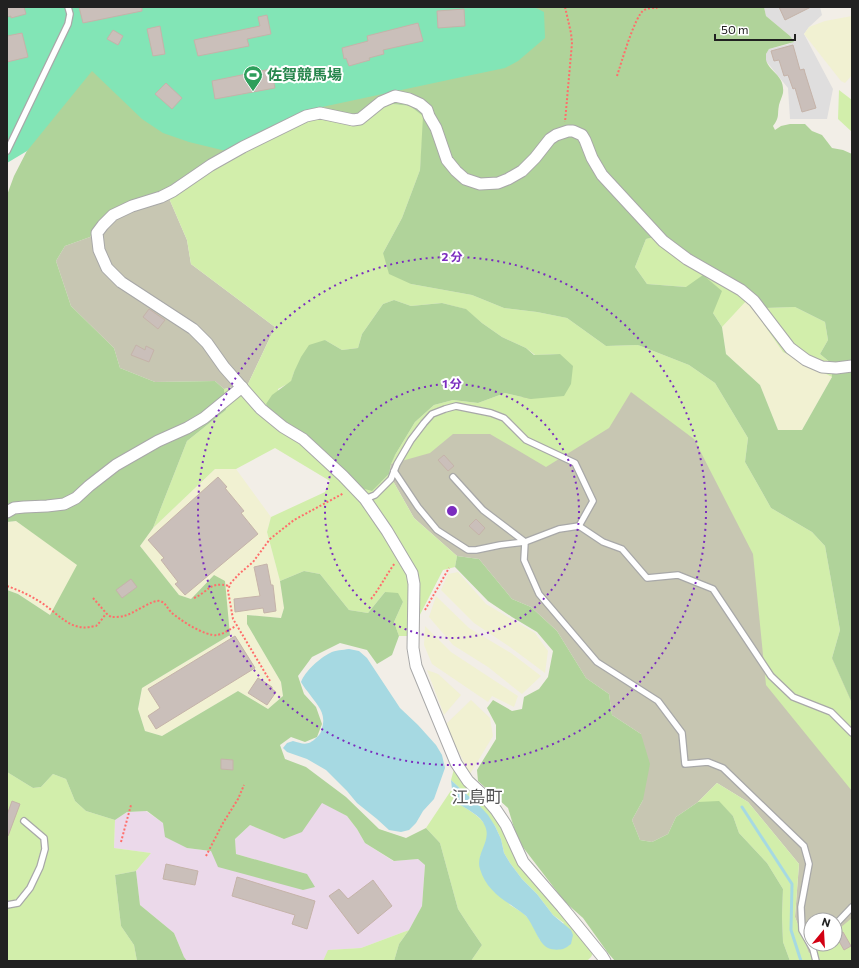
<svg xmlns="http://www.w3.org/2000/svg" width="859" height="968" font-family="Commissioner,'Noto Sans JP',sans-serif">
<style>
.residential{fill:#dfdede}
.industrial{fill:#ebd9ea}
.construction{fill:#c7c6b2;fill-rule:evenodd}
.farmland{fill:#f1f1d2}
.grass{fill:#d2eeab}
.forest{fill:#b0d39a;fill-rule:evenodd}
.pitch{fill:#82e5b6}
.water{fill:#a6d9e2}
.lines{fill:none;stroke-linecap:round;stroke-linejoin:round}
.stream{stroke:#a6d9e2;stroke-width:3}
.building{fill:#cabfba;stroke:#c5b3a9}
.lane-casing{stroke:#a8a8a8;stroke-width:8}
.street-casing{stroke:#a8a8a8;stroke-width:13}
.path{stroke:#ff6e6b;stroke-width:2;stroke-dasharray:2 2;stroke-linecap:butt}
.lane{stroke:#fff;stroke-width:5.5}
.street{stroke:#fff;stroke-width:11}
.ring{fill:none;stroke:#7b2cbf;stroke-width:2;stroke-dasharray:2 4}
.labels{text-anchor:middle;stroke-width:4;stroke-linejoin:round;paint-order:stroke}
.leisure-label{font-size:15px;font-weight:bold;fill:#27864d;stroke:#fff;text-anchor:start}
.quarter-label{font-size:17px;fill:#545454;stroke:#fff}
.centre{fill:#7b2cbf;stroke:#fff;stroke-width:2}
.ring-label{font-size:12px;text-anchor:middle;font-weight:bold;fill:#7b2cbf;stroke:#fff;stroke-width:4;stroke-linejoin:round;paint-order:stroke}
</style>
<rect width="100%" height="100%" fill="#f2eee7"/>
<!-- residential -->
<polygon class="residential" points="764,7 820,7 822,15 809,27 804,34 833,89 827,119 790,119 788,88 766,61 766,54 769,49 790,44 790,36 766,16"/>
<!-- industrial -->
<polygon class="industrial" points="322,802 347,816 357,829 365,843 393,861 418,859 425,865 422,906 409,930 361,948 329,950 323,961 187,961 184,957 174,933 140,905 136,871 151,853 114,848 115,820 127,812 146,811 163,823 187,848 211,851 307,874 236,854 235,839 250,825 284,839"/>
<!-- construction -->
<g class="construction">
<polygon points="165,189 187,240 191,264 275,327 248,384 224,389 215,381 155,382 120,368 114,348 71,306 56,261 65,246 90,237 103,217"/>
<path d="M638,345L832,658L852,703V961L809,954L795,917L799,864L748,802L717,783L698,802L676,817L668,834L652,842L640,840L632,820L643,800L641,734L612,715L609,694L586,678L557,631L531,607L512,599L479,559L457,556L414,518L389,474L391,464L395,455ZM811,920H835V944H811Z"/>
</g>
<!-- farmland -->
<g class="farmland">
<polygon points="852,16 852,75 845,83 841,81 804,34 809,27 825,21"/>
<polygon points="747,299 783,352 832,377 802,430 778,430 760,385 726,354 722,327"/>
<polygon points="215,469 236,469 271,517 267,532 280,581 284,608 281,618 247,615 247,624 281,682 283,696 268,709 238,691 162,736 145,731 138,709 142,688 230,635 214,575 191,599 179,595 140,546 153,528"/>
<polygon points="16,521 78,565 50,615 18,594 7,590 7,522"/>
<polygon points="458,572 486,604 535,633 548,651 545,673 510,647 474,623 441,590 448,574"/>
<polygon points="436,596 469,628 511,653 541,676 522,694 488,667 453,645 429,617"/>
<polygon points="425,626 451,652 518,696 514,707 492,696 488,702 432,664 424,645"/>
<polygon points="427,670 438,674 461,695 444,715"/>
<polygon points="471,700 490,718 493,736 470,774 445,725"/>
</g>
<!-- grass -->
<g class="grass">
<polygon points="839,90 852,100 852,132 838,119"/>
<polygon points="375,102 410,106 424,116 420,170 402,218 383,253 411,284 472,295 504,308 537,312 567,318 606,346 638,345 689,365 715,383 748,438 745,462 771,508 812,532 825,546 840,630 832,658 852,703 852,792 852,791 766,685 753,554 694,439 631,392 609,428 546,467 490,434 453,434 430,453 391,464 395,455 415,422 434,405 453,400 478,403 505,393 531,399 560,354 535,355 526,348 502,337 482,323 465,309 442,303 411,306 394,300 383,304 362,334 358,348 342,350 325,340 294,372 291,382 278,389 286,423 314,440 350,475 361,488 381,482 389,474 414,518 457,556 455,567 443,570 409,636 399,636 394,622 403,602 385,592 368,613 349,610 320,574 304,571 280,581 267,532 271,517 325,492 330,481 275,448 236,469 215,469 153,528 187,441 226,410 224,389 248,384 275,327 191,264 187,240 165,189 288,119 322,107 349,115"/>
<polygon points="662,235 765,308 795,307 825,322 828,340 820,354 831,363 832,377 783,352 747,300 722,327 713,313 686,287 647,284 635,267 646,239"/>
<path d="M454,769L496,813L521,862L594,951L591,957L587,961H471L482,945L469,926L458,909L440,843L426,828L452,789L457,803C467,809 487,819 488,833C488,841 483,850 480,857L510,905L523,913L530,920L540,940L564,923L553,915L537,894L522,879L510,863L504,853L501,839L495,826L477,803L465,793L451,780Z"/>
<polygon points="7,772 33,788 41,787 53,774 66,779 75,801 86,811 115,820 114,848 151,853 136,871 115,875 121,926 134,945 137,961 7,961"/>
<polygon points="717,783 748,802 799,864 795,917 809,953 821,944 835,944 835,932 852,918 852,961 790,961 783,942 782,916 783,889 767,863 739,833 733,816 719,802 698,802"/>
<polygon points="409,930 399,944 394,961 323,961 328,950 361,948"/>
</g>
<!-- forest -->
<g class="forest">
<path d="M468,7H764L766,16L790,36L794,42L769,49L766,54C766,56 766,58 766,60C770,73 785,75 783,93C782,97 780,101 779,105C777,115 780,117 773,126L775,130L781,126L790,124H805L812,131L822,135L832,148L843,150L852,154V703L832,658L840,630L825,546L812,532L771,508L745,462L748,438L715,383L689,365L638,345L606,346L567,318L537,312L504,308L472,295L411,284L389,274L383,253L402,218L420,170L423,116L410,106L375,102L360,116L349,115L322,107L288,119L165,189L103,217L90,237L65,246L56,261L71,306L114,348L120,368L155,382L215,381L224,389L226,410L187,441L153,528L140,546L179,595L191,599L214,575L225,581L230,635L142,688L138,709L145,731L162,736L238,691L268,709L283,696L281,682L247,624V615L281,618L284,608L280,581L304,571L320,574L349,610L368,613L385,592L398,593L403,602L394,622L399,636L392,655L377,664L367,650L340,643L312,657L298,676L304,694L316,707L322,724L317,737L305,742L291,737L280,745L285,759L306,767L346,797L379,829L406,838L426,828L440,843L458,909L469,926L482,945L471,961H394L399,944L409,930L422,906L425,865L418,859L394,861L365,843L357,829L347,816L322,803L302,832L284,839L250,825L235,839L236,854L307,874L315,887L303,890L218,867L211,851L187,848L165,837L163,823L147,811L127,812L115,820L86,811L75,801L66,779L53,774L41,787L33,788L7,772V590L18,594L50,615L77,565L16,521L7,522V195L14,176L72,63ZM662,235L710,271L765,308L795,307L825,322L828,340L820,354L831,363L832,377L802,430H778L760,385L726,354L722,327L713,313L722,291L703,275L686,287L647,284L635,267L646,239Z"/>
<polygon points="394,300 411,306 442,303 466,309 482,323 502,337 526,348 534,355 560,354 573,366 571,384 564,396 531,399 505,393 478,403 453,400 434,405 415,422 395,455 391,464 389,474 372,491 361,488 350,475 313,440 272,414 266,404 272,395 291,381 294,372 301,357 309,345 325,340 342,350 358,348 362,334 383,304"/>
<polygon points="457,556 479,559 512,599 531,607 557,631 586,678 609,694 612,715 641,734 650,764 643,800 632,820 640,840 652,842 668,834 676,817 698,802 719,801 733,816 739,833 767,863 783,889 782,916 783,942 790,961 615,961 608,953 583,918 565,902 522,846 515,831 508,808 478,781 477,770 496,739 496,725 487,708 493,700 512,711 522,709 524,697 539,689 548,677 553,651 537,632 512,617 488,601 455,567"/>
<polygon points="136,871 140,905 174,933 184,957 187,961 137,961 134,945 121,926 115,875"/>
</g>
<!-- pitch -->
<polygon class="pitch" points="7,7 534,7 544,12 545,38 518,61 505,68 462,77 322,107 288,119 226,151 189,142 163,133 142,119 92,71 27,151 7,163"/>
<!-- water -->
<g class="water">
<path d="M349,649L359,651L367,658L400,708L418,725L436,745L442,755L445,768L434,799L423,811L416,823L409,830L401,832L389,830L377,819L357,803L347,791L326,770L307,759L287,752L283,748L287,743L293,741C303,744 308,746 316,738C320,735 321,732 322,728C327,712 316,704 308,692C305,689 303,685 301,682C305,671 320,658 330,653C335,650 343,650 349,649Z"/>
<path d="M451,780L465,793L477,803L488,815L495,826L501,839L504,853L510,863L522,879L537,894L553,915L571,930L573,935L571,944C568,946 566,948 563,949C559,950 552,950 548,948C539,944 533,924 526,916C522,912 516,909 511,905C497,896 485,886 480,869C475,854 492,841 485,826C481,815 466,809 457,803L452,789Z"/>
</g>
<g class="lines">
<!-- stream -->
<polyline class="stream" points="742,807 792,884 791,930 801,961"/>
</g>
<!-- building -->
<g class="building">
<polygon points="7,7 24,7 26,14 11,18 11,16 7,17"/>
<polygon points="79,7 142,7 142,11 83,23"/>
<polygon points="779,7 811,7 785,20"/>
<polygon points="464,9 465,26 438,28 437,11"/>
<polygon points="267,15 271,34 247,39 249,46 198,56 194,40 260,26 258,17"/>
<polygon points="418,23 423,41 383,50 384,54 369,58 370,60 349,66 346,58 344,59 342,48 368,41 367,36"/>
<polygon points="160,26 165,54 153,56 147,29"/>
<polygon points="113,30 123,36 118,45 107,39"/>
<polygon points="22,33 28,57 7,62 7,36"/>
<polygon points="793,45 800,70 804,69 805,73 816,108 802,112 795,88 793,89 788,75 784,76 779,60 774,61 771,51"/>
<polygon points="271,69 275,88 215,99 212,81"/>
<polygon points="166,83 182,98 172,109 155,94"/>
<polygon points="149,309 165,320 158,329 143,317"/>
<polygon points="136,345 145,350 146,346 154,350 149,362 131,355"/>
<polygon points="444,455 454,466 448,471 438,460"/>
<polygon points="218,477 227,487 225,488 244,511 241,513 258,534 185,595 175,584 178,582 161,560 164,558 148,540"/>
<polygon points="476,519 485,528 479,535 469,526"/>
<polygon points="267,564 271,585 273,585 276,611 264,613 263,608 235,612 234,599 260,596 254,567"/>
<polygon points="131,579 137,587 122,598 116,590"/>
<polygon points="235,636 255,668 156,729 148,716 160,708 148,689"/>
<polygon points="258,678 272,687 272,689 276,692 267,705 248,693"/>
<polygon points="221,759 233,760 233,770 221,769"/>
<polygon points="12,801 20,804 8,836 7,836 7,815"/>
<polygon points="166,864 198,871 195,885 163,879"/>
<polygon points="237,877 315,901 307,929 292,924 295,915 232,896"/>
<polygon points="373,880 392,906 358,934 329,896 339,889 348,899"/>
<polygon points="843,932 851,946 844,950 836,936"/>
</g>
<g class="lines">
<!-- lane casing -->
<g class="lane-casing">
<g id="lane">
<polyline points="7,151 68,24 70,14 68,7"/>
<polyline points="394,471 418,507 437,530 468,550 476,550 500,545 525,542 559,529 579,526 603,542 622,549 647,578 678,575 713,589 771,676 793,697 831,712 852,733"/>
<polyline points="453,477 483,510 525,542 524,560 539,594 597,662 658,701 682,733 685,764 708,762 723,768 804,846 809,864 801,907 802,930 813,949 816,961"/>
<polyline points="365,499 375,495 391,479 397,464 411,440 424,423 432,414 445,409 456,406 491,413 504,418 526,440 575,463 593,501 579,526"/>
<polyline points="7,905 18,903 30,888 40,867 45,849 44,838 24,821"/>
<polyline points="835,925 852,907"/>
</g>
</g>
<!-- street casing -->
<g class="street-casing">
<g id="street">
<polyline points="7,512 14,508 24,507 47,506 64,504 76,498 89,486 116,465 158,441 187,428 204,418 242,387"/>
<polyline points="605,961 602,956 562,907 523,862 506,825 496,810 483,795 468,781 456,763 416,666 413,648 414,584 412,573 387,531 365,499 343,476 303,439 283,427 261,409 224,367 207,343 193,329 121,282 107,268 99,250 97,233 103,225 113,215 132,206 161,197 173,191 211,165 243,147 306,116 320,113 353,120 360,119 381,102 395,96 409,99 420,104 427,110 429,116 436,128 447,160 456,171 465,179 480,184 498,183 508,179 522,171 535,158 550,139 556,135 568,131 573,131 582,135 585,140 592,158 602,175 663,241 687,259 741,290 754,301 790,348 806,360 822,367 836,368 852,366"/>
</g>
</g>
<!-- path -->
<g class="path">
<polyline points="565,7 571,33 572,43 565,122"/>
<path d="M617,76C621,64 635,15 644,10C648,8 653,8 656,8L658,7"/>
<path d="M7,586C21,591 34,597 46,606C60,616 71,630 90,627C90,627 95,626 96,626C100,623 103,617 106,614"/>
<path d="M93,598L107,614L111,617C115,617 120,617 124,616C133,614 153,599 160,601C166,603 167,608 171,612C178,619 206,637 217,635C224,634 230,629 236,626"/>
<path d="M194,598C210,591 209,581 229,586"/>
<path d="M371,599C380,588 386,575 395,563"/>
<polyline points="425,610 449,568"/>
<polyline points="270,681 233,619 228,591 230,584 238,575 253,562 270,539 294,520 344,493"/>
<polyline points="121,842 131,805"/>
<polyline points="206,856 223,823 238,799 244,785"/>
</g>
<!-- lane -->
<use href="#lane" class="lane"/>
<!-- street -->
<use href="#street" class="street"/>
</g>
<!-- distance rings -->
<g class="ring">
<circle cx="452" cy="511" r="127"/>
<circle cx="452" cy="511" r="254"/>
</g>
<!-- icons -->
<defs>
<g id="stadium-pin" transform="scale(1)"><path d="M0 17L-7.5 6A9.5 9.5 0 1 1 7.5 6Z" fill="#2e9e5b" stroke="#fff"/><path d="M0-5a6.5 5 0 1 0 0 10a6.5 5 0 1 0 0-10ZM-3.5-1.8h7v3.6h-7Z" fill="#fff"/></g>
</defs>
<g fill-rule="evenodd">
<use href="#stadium-pin" x="253" y="75"/>
</g>
<g class="labels">
<!-- leisure labels -->
<g class="leisure-label">
<text x="267" y="80">佐賀競馬場</text>
</g>
<!-- quarter labels -->
<g class="quarter-label">
<text x="477" y="803">江島町</text>
</g>
</g>
<circle cx="452" cy="511" r="6" class="centre"/>
<g class="ring-label">
<text x="452" y="261">2 分</text>
<text x="452" y="388">1 分</text>
</g>
<!-- border -->
<rect width="859" height="968" fill="none" stroke="#212121" stroke-width="16"/>
<!-- north arrow -->
<g transform="translate(823 932) rotate(18)"><circle r="19" fill="#ffffff" stroke="#a6a6a6"/>
<path d="M0-3L7 15L0 10L-7 15Z" fill="#d20013"/>
<text y="-6" font-size="11" font-weight="bold" text-anchor="middle" fill="#212121">N</text>
</g>
<!-- scale -->
<path d="M715 34v6h80v-6" fill="none" stroke="#212121" stroke-width="2"/>
<text x="721" y="34" font-size="12" fill="#212121" stroke="#ffffff" stroke-width="3" paint-order="stroke">50 m</text>
</svg>
